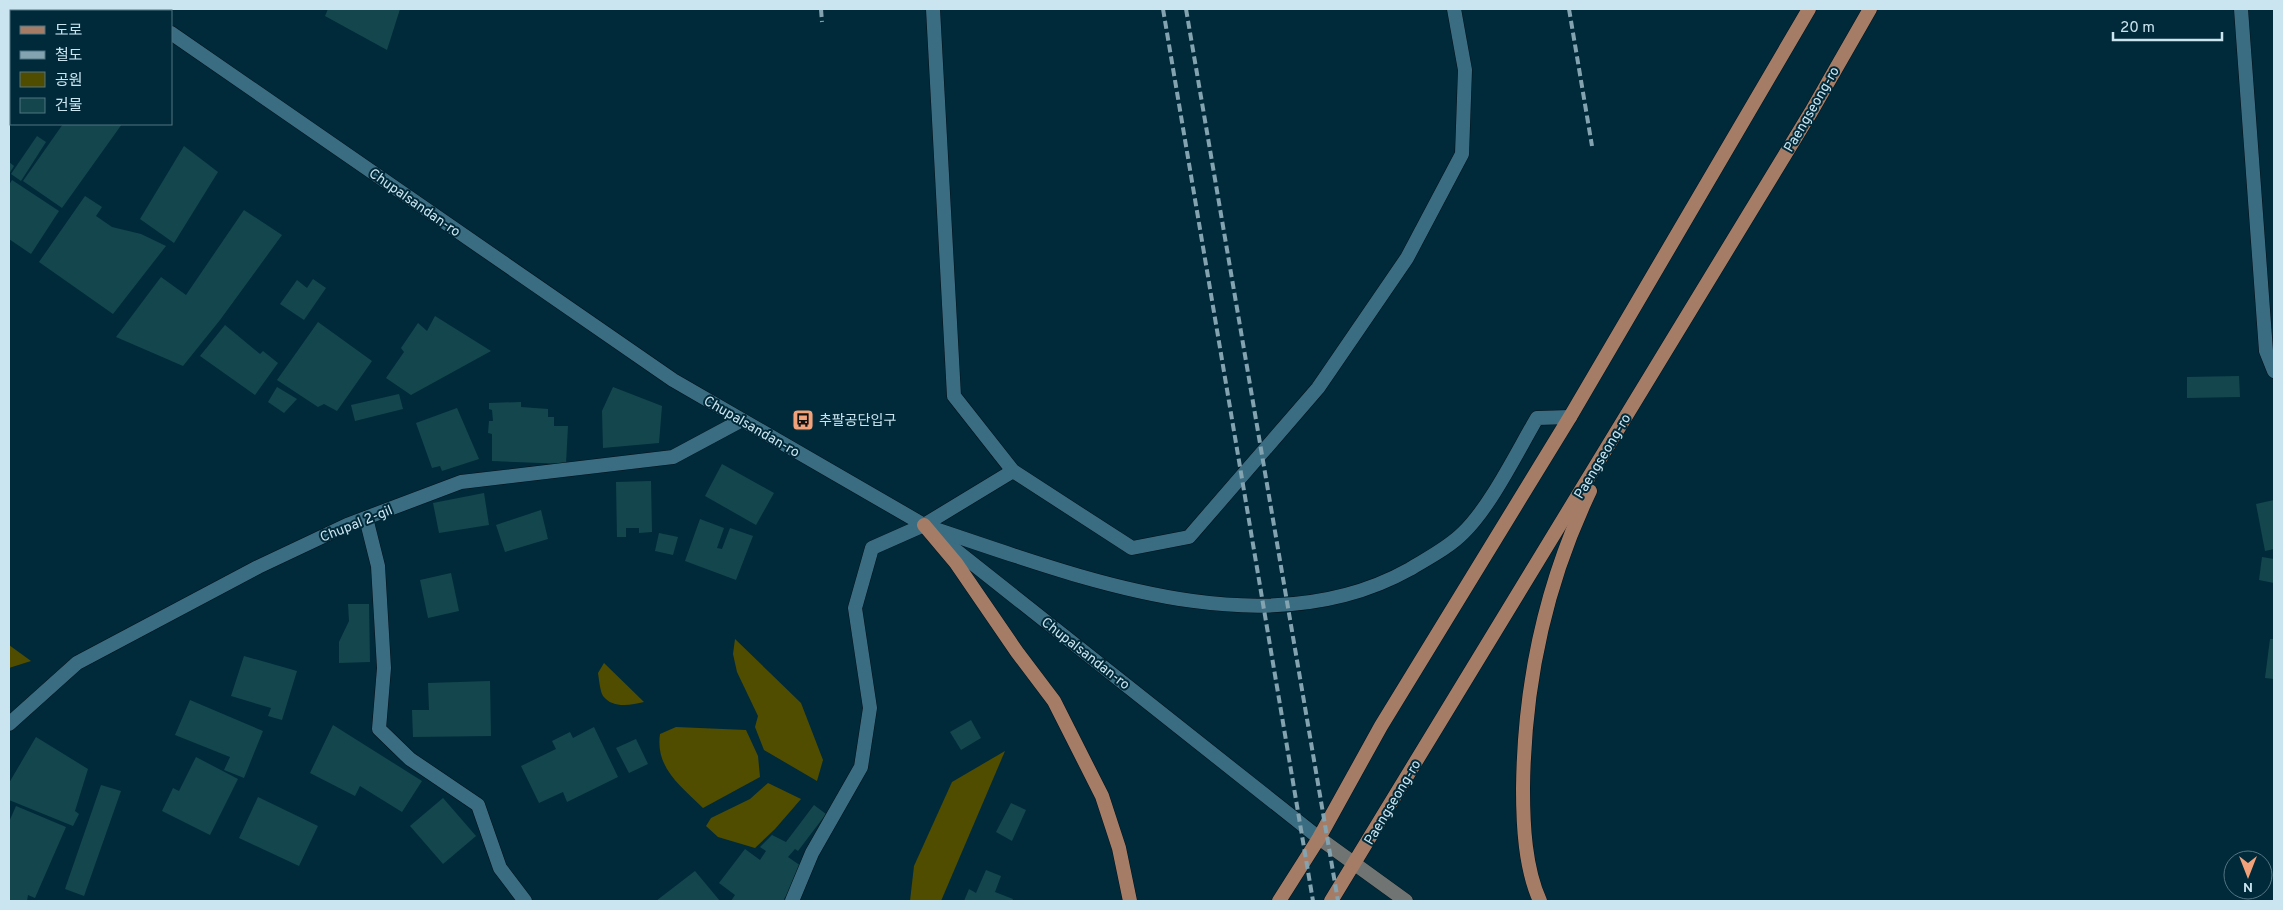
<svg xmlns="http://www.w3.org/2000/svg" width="2283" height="910" font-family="Overpass,'Noto Sans KR',sans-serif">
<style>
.green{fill:#504d00}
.building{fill:#13474d}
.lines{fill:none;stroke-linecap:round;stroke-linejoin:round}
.service-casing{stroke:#00111b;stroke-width:15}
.minor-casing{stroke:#00111b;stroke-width:15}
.tertiary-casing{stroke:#00111b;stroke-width:15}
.secondary-casing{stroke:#00111b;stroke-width:15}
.primary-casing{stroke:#00111b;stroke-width:15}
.service{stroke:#3b6d82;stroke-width:14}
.minor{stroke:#3b6d82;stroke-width:14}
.tertiary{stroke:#3b6d82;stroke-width:14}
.secondary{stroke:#707574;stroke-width:14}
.primary{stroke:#a57d67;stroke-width:14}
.rail{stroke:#83a3b0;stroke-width:4;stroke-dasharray:8 4;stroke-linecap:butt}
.labels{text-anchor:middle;stroke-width:4;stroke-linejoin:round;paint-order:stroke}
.street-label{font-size:14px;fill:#cae4f0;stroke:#002a39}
.poi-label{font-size:14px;fill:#cae4f0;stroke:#002a39;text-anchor:start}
</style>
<rect width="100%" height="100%" fill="#002a39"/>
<!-- green -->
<g class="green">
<polygon points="735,639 801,703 823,760 817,781 764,750 755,727 758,716 737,672 733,654"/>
<polygon points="9,645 31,661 9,668"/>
<path d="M604,663L644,702C631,705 613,709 603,696C600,691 599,679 598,673Z"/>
<path d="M676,727L746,730L758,756L760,777L703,808C681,786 655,768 660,734Z"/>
<polygon points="1005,751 941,901 910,901 914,866 952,782"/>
<polygon points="768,783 801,799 775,829 755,848 718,837 706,826 711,818 750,799"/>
</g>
<!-- building -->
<g class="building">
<polygon points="328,9 400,9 387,50 325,16"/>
<polygon points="63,124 122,124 62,208 23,181"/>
<polygon points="37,136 46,142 21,181 11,174"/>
<polygon points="184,146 218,172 174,243 140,219"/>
<polygon points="9,162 14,166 9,174"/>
<polygon points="12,180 59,211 31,254 9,239 9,185"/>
<polygon points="85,196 102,207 96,216 112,227 141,234 166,246 113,314 39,262"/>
<polygon points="244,210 282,235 220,320 183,366 116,337 161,277 186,295"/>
<polygon points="313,279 326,288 304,320 280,304 297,280 307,288"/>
<polygon points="435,316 491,351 411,395 386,378 404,352 401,348 418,323 427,331"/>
<polygon points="318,322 372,361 337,411 324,404 318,407 277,380"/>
<polygon points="225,325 260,354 263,351 278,363 255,395 200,356"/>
<polygon points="2239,376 2240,397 2187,398 2187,377"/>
<polygon points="277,387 297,399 284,413 268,402"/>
<polygon points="613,387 662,406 659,443 603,448 602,411"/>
<polygon points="399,394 403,409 355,421 351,405"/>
<polygon points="521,402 521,407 548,409 548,417 554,417 554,426 568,426 566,464 492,461 492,434 488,433 489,421 493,421 492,410 489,409 489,403"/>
<polygon points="457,408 479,459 442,471 440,466 432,468 416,423"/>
<polygon points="722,464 774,493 756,525 705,496"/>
<polygon points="651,481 652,532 639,533 639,528 626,528 626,537 617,537 616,482"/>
<polygon points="484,493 489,525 439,533 433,503"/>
<polygon points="2274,500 2274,549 2265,551 2256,504"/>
<polygon points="541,510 548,539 505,552 496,525"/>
<polygon points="700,519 724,528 717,548 722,549 730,528 753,536 736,580 685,561"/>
<polygon points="659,533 678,537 673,555 655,551"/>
<polygon points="2262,557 2274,559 2274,583 2259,580"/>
<polygon points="451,573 459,611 428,618 420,580"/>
<polygon points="348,604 369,604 370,662 339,663 339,642 349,621"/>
<polygon points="2270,639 2274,639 2274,679 2265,678"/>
<polygon points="244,656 297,671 282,720 268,716 271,708 231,696"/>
<polygon points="490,681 491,736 413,737 412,710 429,710 428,683"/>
<polygon points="190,700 263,731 244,778 224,770 230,757 175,735"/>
<polygon points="971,720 981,738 961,750 950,732"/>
<polygon points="333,725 422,781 402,812 360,786 355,796 310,773"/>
<polygon points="594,727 618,777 567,802 563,792 539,803 521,766 556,749 552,741 570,732 573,738"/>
<polygon points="36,737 88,769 75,811 79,814 73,826 9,800 9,783"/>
<polygon points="636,739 648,764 629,773 616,748"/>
<polygon points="196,757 238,779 210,835 162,811 173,788 179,791"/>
<polygon points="101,785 121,791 84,896 65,889"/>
<polygon points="258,797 318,826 299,866 239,838"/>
<polygon points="443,798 476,836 443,864 410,826"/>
<polygon points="1011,803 1026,810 1012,841 996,832"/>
<polygon points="814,805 826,814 798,851 795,849 788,857 801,866 794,877 798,879 784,899 787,901 731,901 735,895 719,883 745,849 760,860 766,851 760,847 772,835 786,842"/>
<polygon points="16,806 66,827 35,898 28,895 27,901 9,901 9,822"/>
<polygon points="986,870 1001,876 995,892 1013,899 1012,901 964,901 969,889 976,893"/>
<polygon points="695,871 720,901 656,901"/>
</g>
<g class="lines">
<!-- service casing -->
<g class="service-casing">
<g id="service">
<polyline points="933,9 954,396 1013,471 1132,548 1189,537 1318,388 1407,258 1462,154 1465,70 1454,9"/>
<polyline points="924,525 1013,471"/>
</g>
</g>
<!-- minor casing -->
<g class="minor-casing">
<g id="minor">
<polyline points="2241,9 2266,351 2274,371"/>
<polyline points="366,518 378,566 384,668 379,729 410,759 478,805 500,868 525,901"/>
<polyline points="9,724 77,663 258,567 347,525 461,482 673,457 742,420"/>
<polyline points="792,901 812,853 861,767 870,708 855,608 872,548 924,525"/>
</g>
</g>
<!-- tertiary casing -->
<g class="tertiary-casing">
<g id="tertiary">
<polyline points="136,9 140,11"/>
<polyline points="171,33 673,380 924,525 1319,838"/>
<path d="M935,529C1080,577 1264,651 1410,569C1428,558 1448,548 1463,533C1491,506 1517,452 1537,418L1570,417"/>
</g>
</g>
<!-- secondary casing -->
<g class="secondary-casing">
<polyline id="secondary" points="1319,838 1406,901"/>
</g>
<!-- primary casing -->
<g class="primary-casing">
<g id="primary">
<polyline points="924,525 956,563 1017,652 1054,701 1102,796 1119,848 1130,901"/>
<polyline points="1279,901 1319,838 1381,726 1570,417 1809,9"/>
<polyline points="1331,901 1811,112 1870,9"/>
<path d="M1540,901C1525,868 1523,825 1523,789C1524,686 1545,585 1590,491"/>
</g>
</g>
<!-- service -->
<use href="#service" class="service"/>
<!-- minor -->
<use href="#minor" class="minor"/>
<!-- tertiary -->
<use href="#tertiary" class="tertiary"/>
<!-- secondary -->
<use href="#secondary" class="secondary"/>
<!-- primary -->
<use href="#primary" class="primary"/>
<!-- rail -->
<g class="rail">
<polyline points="821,9 822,22"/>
<polyline points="1163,9 1313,901"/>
<polyline points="1186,9 1338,901"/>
<polyline points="1569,9 1592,146"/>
</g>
</g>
<!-- icons -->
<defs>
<g id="bus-square" transform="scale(1.125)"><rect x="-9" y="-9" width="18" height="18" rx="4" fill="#f1a27b" stroke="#002a39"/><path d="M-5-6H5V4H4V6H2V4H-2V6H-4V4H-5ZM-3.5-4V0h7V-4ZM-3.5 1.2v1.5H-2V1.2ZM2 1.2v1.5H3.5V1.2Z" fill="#111"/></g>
</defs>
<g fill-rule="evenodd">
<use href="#bus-square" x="803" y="420"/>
</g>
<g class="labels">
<!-- street labels -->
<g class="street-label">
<text transform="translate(1811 109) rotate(-60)" y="5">Paengseong-ro</text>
<text transform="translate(415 202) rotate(35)" y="5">Chupalsandan-ro</text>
<text transform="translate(752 426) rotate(30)" y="5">Chupalsandan-ro</text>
<text transform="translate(1602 456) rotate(-59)" y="5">Paengseong-ro</text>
<text transform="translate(356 523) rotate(-22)" y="5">Chupal 2-gil</text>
<text transform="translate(1086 653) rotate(38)" y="5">Chupalsandan-ro</text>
<text transform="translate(1392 802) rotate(-59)" y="5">Paengseong-ro</text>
</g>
<!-- poi labels -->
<g class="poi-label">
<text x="819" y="425">추팔공단입구</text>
</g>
</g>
<!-- border -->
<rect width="2283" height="910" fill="none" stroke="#cae4f0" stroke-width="20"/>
<!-- legend -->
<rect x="10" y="10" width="162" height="115" fill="#002a39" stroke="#517482"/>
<rect x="20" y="26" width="25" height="8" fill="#a57d67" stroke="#517482"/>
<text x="55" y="35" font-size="15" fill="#cae4f0">도로</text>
<rect x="20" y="51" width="25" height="8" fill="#83a3b0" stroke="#517482"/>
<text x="55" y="60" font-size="15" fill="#cae4f0">철도</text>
<rect x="20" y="72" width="25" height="15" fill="#504d00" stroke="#517482"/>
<text x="55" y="85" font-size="15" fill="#cae4f0">공원</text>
<rect x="20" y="98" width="25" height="15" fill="#13474d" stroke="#517482"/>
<text x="55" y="110" font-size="15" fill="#cae4f0">건물</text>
<!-- north arrow -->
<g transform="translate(2248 875) rotate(180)"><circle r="24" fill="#002a39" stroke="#517482"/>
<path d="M0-4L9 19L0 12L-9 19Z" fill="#f1a27b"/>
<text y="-8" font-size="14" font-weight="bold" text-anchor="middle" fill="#cae4f0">N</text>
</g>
<!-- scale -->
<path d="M2113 32v8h109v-8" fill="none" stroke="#cae4f0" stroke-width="2.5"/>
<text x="2120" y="32" font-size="15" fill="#cae4f0" stroke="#002a39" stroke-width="4" paint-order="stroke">20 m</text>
</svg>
